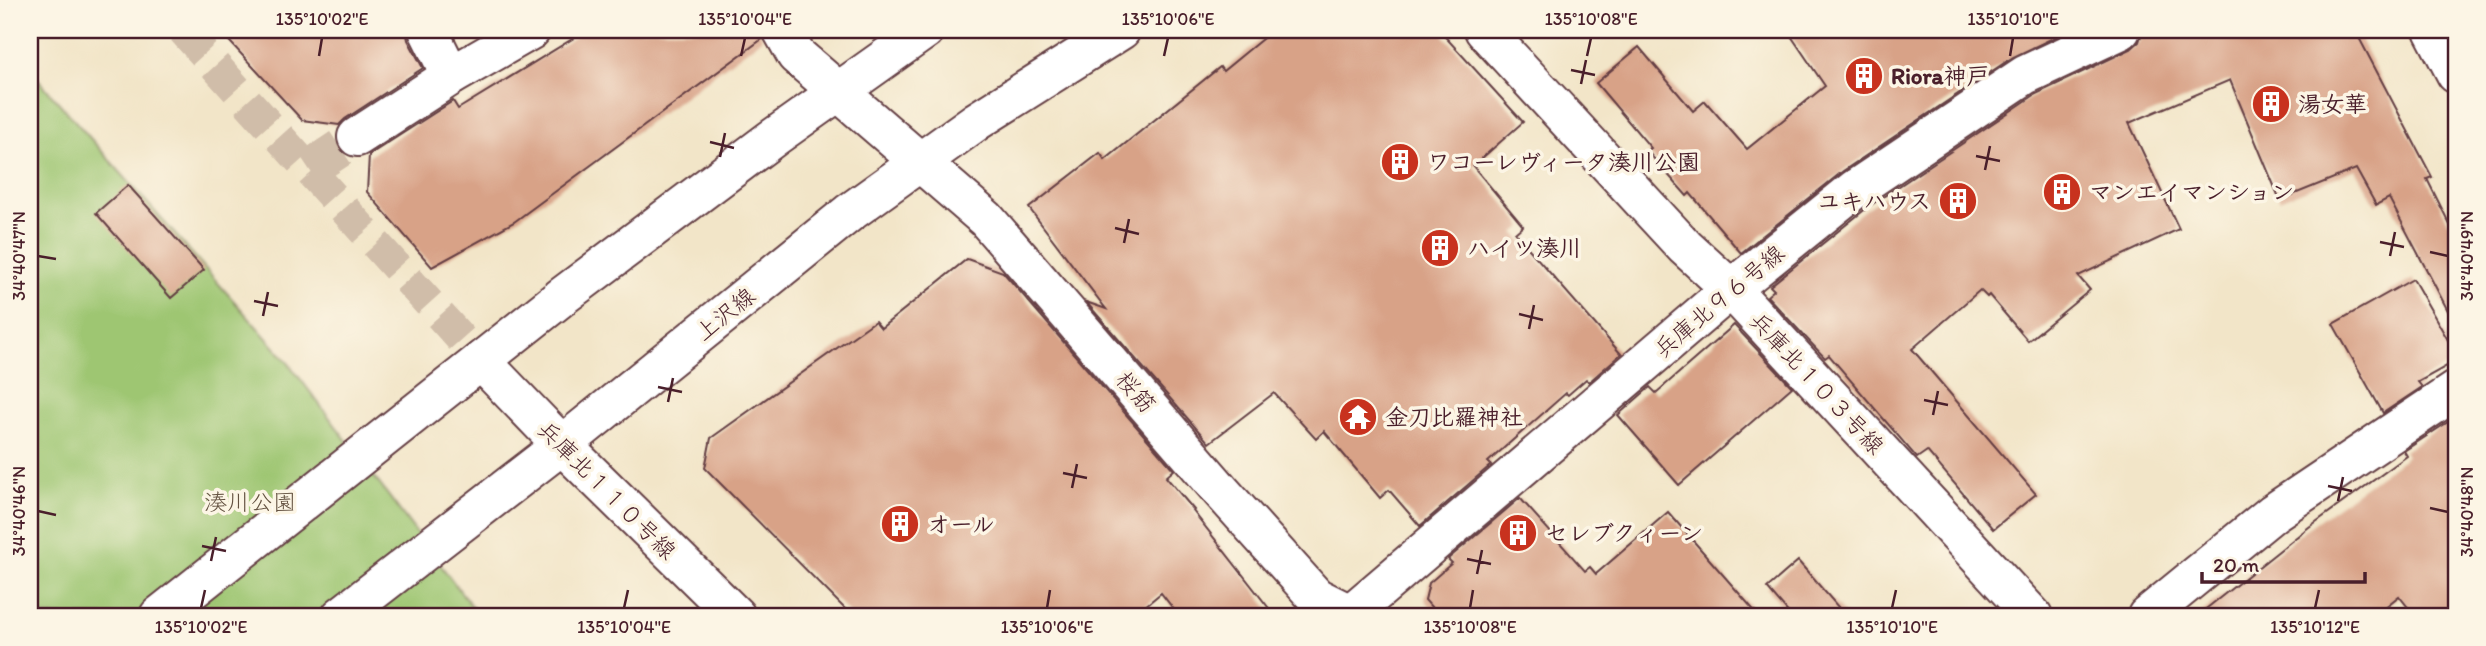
<svg xmlns="http://www.w3.org/2000/svg" width="2486" height="646" font-family="Itim,'Klee One',sans-serif">
<style>
.green{fill:#9ec672;stroke:#74724e;stroke-width:2}
.building{fill:#d8a287}
.lines{fill:none;stroke-linecap:round;stroke-linejoin:round}
.pedestrian-tunnel{stroke:#d0bda9;stroke-width:32;stroke-dasharray:32 16;stroke-linecap:butt}
.minor-tunnel{stroke:#d0bda9;stroke-width:38;stroke-dasharray:38 19;stroke-linecap:butt}
.minor-casing{stroke:#633d43;stroke-width:42}
.tertiary-casing{stroke:#633d43;stroke-width:42}
.primary-casing{stroke:#633d43;stroke-width:42}
.minor{stroke:#fff;stroke-width:38}
.tertiary{stroke:#fff;stroke-width:38}
.primary{stroke:#fff;stroke-width:38}
.ticks{fill:none;stroke:#4a1f2b;stroke-width:2.5}
.labels{text-anchor:middle;stroke-width:7;stroke-linejoin:round;paint-order:stroke}
.poi-label{font-size:23px;font-weight:bold;fill:#4a1f2b;stroke:#fcf5e5;text-anchor:start}
.street-label{font-size:23px;fill:#4a1f2b;stroke:#fcf5e5}
.park-label{font-size:23px;fill:#635140;stroke:#fcf5e5}
.neatline{fill:none;stroke:#4a1f2b;stroke-width:2.5}
.ticks-label{font-size:18px;text-anchor:middle;fill:#4a1f2b}
</style>
<rect width="100%" height="100%" fill="#fcf5e5"/>
<filter id="ink" filterUnits="userSpaceOnUse"><feTurbulence type="fractalNoise" baseFrequency=".0143" numOctaves="2"/><feDisplacementMap in="SourceGraphic" scale="14" xChannelSelector="R" yChannelSelector="G"/><feConvolveMatrix kernelMatrix="1 2 1 2 8 2 1 2 1" color-interpolation-filters="sRGB"/></filter>
<filter id="wash" filterUnits="userSpaceOnUse"><feTurbulence type="fractalNoise" baseFrequency=".00686" numOctaves="4" result="noise"/><feDisplacementMap in="SourceGraphic" scale="28" xChannelSelector="R" yChannelSelector="G"/><feGaussianBlur stdDeviation="1.57" result="paint"/><feColorMatrix in="noise" values="0 0 0 0 0 0 0 0 0 0 0 0 0 0 0 0 0 1.4 0 .05"/><feComposite in="paint" operator="in"/></filter>
<g filter="url(#wash)">
<rect width="100%" height="100%" fill="#f2e5c8"/>
<!-- green -->
<polygon class="green" points="30,70 286,360 479,616 30,616"/>
<g id="blocks">
<!-- building -->
<g class="building">
<polygon points="219,30 406,30 408,40 423,68 345,119 339,125 302,120"/>
<polygon points="587,30 760,30 762,39 514,222 432,267 367,192 369,155 453,101 458,109"/>
<polygon points="1273,30 1439,30 1523,122 1473,166 1523,226 1515,233 1621,354 1589,382 1586,379 1568,395 1566,393 1488,462 1491,465 1420,526 1389,490 1380,498 1324,431 1316,439 1274,393 1209,443 1086,302 1106,309 1029,208 1100,153 1105,160 1220,67 1223,71"/>
<polygon points="1787,30 2070,30 2013,57 1843,171 1741,253 1690,193 1687,196 1647,151 1651,148 1596,83 1639,47 1693,111 1705,101 1747,149 1825,86"/>
<polygon points="2143,30 2355,30 2432,177 2427,179 2456,237 2456,326 2389,198 2376,205 2356,169 2280,200 2230,80 2129,123 2179,229 2078,276 2090,290 2028,341 1989,295 1987,297 1980,290 1912,349 2036,494 1993,529 1927,451 1917,458 1829,355 1825,358 1767,296 1774,290 1770,286 1868,207 2036,94 2131,49 2139,42"/>
<polygon points="128,185 204,270 171,298 96,213"/>
<polygon points="967,259 1003,272 1174,470 1166,477 1194,510 1193,511 1275,616 1179,616 1161,593 1133,616 852,616 705,468 711,438 875,321 881,328"/>
<polygon points="2413,279 2456,354 2456,361 2418,382 2422,387 2383,413 2333,324"/>
<polygon points="1734,325 1792,387 1679,485 1618,415 1650,387 1656,393"/>
<polygon points="2448,422 2456,433 2456,616 2415,616 2399,596 2374,616 2197,616 2309,527 2407,456 2404,451"/>
<polygon points="1520,498 1585,571 1590,567 1596,574 1668,512 1759,616 1439,616 1425,600 1429,583 1452,563 1448,559"/>
<polygon points="1798,561 1846,616 1791,616 1767,588"/>
</g>
</g>
</g>
<g filter="url(#ink)">
<use href="#blocks" fill-opacity="0" stroke="#633d43" stroke-width="2"/>
<g class="lines">
<!-- pedestrian-tunnel -->
<polyline class="pedestrian-tunnel" points="183,30 481,361"/>
<!-- minor-tunnel -->
<polyline class="minor-tunnel" points="309,169 357,137"/>
<!-- minor casing -->
<g class="minor-casing">
<g id="minor">
<polyline points="428,30 451,76"/>
<polyline points="782,30 796,55 986,219 1221,491 1316,597 1354,616"/>
<polyline points="1484,30 1685,247 1731,289 2033,616"/>
<polyline points="357,137 451,76 531,30"/>
<polyline points="1348,616 1731,289 1855,189 2025,75 2121,30"/>
<polyline points="2147,616 2273,513 2456,390"/>
</g>
</g>
<!-- tertiary casing -->
<g class="tertiary-casing">
<g id="tertiary">
<polyline points="2433,30 2456,74"/>
<polyline points="481,361 562,445 736,616"/>
</g>
</g>
<!-- primary casing -->
<g class="primary-casing">
<g id="primary">
<polyline points="159,616 564,295 773,138 925,30"/>
<polyline points="341,616 562,445 849,213 977,121 1121,30"/>
</g>
</g>
<!-- minor -->
<use href="#minor" class="minor"/>
<!-- tertiary -->
<use href="#tertiary" class="tertiary"/>
<!-- primary -->
<use href="#primary" class="primary"/>
</g>
</g>
<!-- ticks -->
<path class="ticks" d="M319,56L322,38M741,56L745,38M1164,56L1168,38M1587,56L1591,38M2010,56L2013,38M1571,70L1595,75M1581,84L1586,60M710,142L734,148M1976,156L2000,161M720,157L725,133M1985,170L1990,146M1115,228L1139,234M2380,242L2404,247M1124,243L1129,219M2430,252L2448,256M38,256L56,259M2390,256L2395,232M254,301L278,306M1519,314L1543,320M263,316L268,292M1529,329L1534,305M658,387L682,392M1924,400L1948,405M668,402L673,378M1933,415L1938,391M1063,473L1087,478M2328,486L2352,491M1072,488L1077,464M2338,501L2343,477M2430,508L2448,512M38,511L56,515M202,546L226,551M1467,559L1491,564M211,561L216,537M1477,574L1482,550M201,608L205,590M624,608L628,590M1047,608L1050,590M1470,608L1473,590M1892,608L1896,590M2315,608L2319,590"/>
<!-- icons -->
<defs>
<g id="building-disc" transform="scale(2.0125)"><circle r="9.5" fill="#c8321e" stroke="#fcf5e5"/><path d="M-4-6H4V6H1V3H-1V6H-4ZM-2.5-4.3h1.7v1.8h-1.7ZM.8-4.3h1.7v1.8H.8ZM-2.5-1h1.7V.8h-1.7ZM.8-1h1.7V.8H.8Z" fill="#fff"/></g>
<g id="temple-disc" transform="scale(2.0125)"><circle r="9.5" fill="#c8321e" stroke="#fcf5e5"/><path d="M0-6L5-2H3V0L6.5 2.5H4V6H1.5V3h-3V6H-4V2.5H-6.5L-3 0V-2H-5Z" fill="#fff"/></g>
</defs>
<g fill-rule="evenodd">
<use href="#building-disc" x="1864" y="76"/>
<use href="#building-disc" x="2271" y="104"/>
<use href="#building-disc" x="1400" y="162"/>
<use href="#building-disc" x="2062" y="192"/>
<use href="#building-disc" x="1958" y="201"/>
<use href="#building-disc" x="1440" y="248"/>
<use href="#temple-disc" x="1358" y="417"/>
<use href="#building-disc" x="900" y="524"/>
<use href="#building-disc" x="1518" y="533"/>
</g>
<g class="labels">
<!-- poi labels -->
<g class="poi-label">
<text x="1891" y="84">Riora神戸</text>
<text x="2298" y="112">湯女華</text>
<text x="1427" y="170">ワコーレヴィータ湊川公園</text>
<text x="2089" y="200">マンエイマンション</text>
<text x="1931" y="209" text-anchor="end">ユキハウス</text>
<text x="1467" y="256">ハイツ湊川</text>
<text x="1385" y="425">金刀比羅神社</text>
<text x="927" y="532">オール</text>
<text x="1545" y="541">セレブクィーン</text>
</g>
<!-- street labels -->
<g class="street-label">
<text transform="translate(1719 301) rotate(-40)" y="8">兵庫北９６号線</text>
<text transform="translate(725 314) rotate(-39)" y="8">上沢線</text>
<text transform="translate(1817 383) rotate(47)" y="8">兵庫北１０３号線</text>
<text transform="translate(1136 392) rotate(49)" y="8">桜筋</text>
<text transform="translate(607 490) rotate(45)" y="8">兵庫北１１０号線</text>
</g>
<!-- park labels -->
<g class="park-label">
<text x="250" y="510">湊川公園</text>
</g>
</g>
<!-- margin -->
<rect width="2486" height="646" fill="none" stroke="#fcf5e5" stroke-width="77"/>
<!-- scale -->
<path d="M2202 572v10h163v-10" fill="none" stroke="#4a1f2b" stroke-width="3.5"/>
<text x="2213" y="572" font-size="21" fill="#4a1f2b" stroke="#fcf5e5" stroke-width="5" paint-order="stroke">20 m</text>
<rect x="38" y="38" width="2410" height="570" class="neatline"/>
<g class="ticks-label">
<text x="322" y="25">135°10'02"E</text>
<text x="745" y="25">135°10'04"E</text>
<text x="1168" y="25">135°10'06"E</text>
<text x="1591" y="25">135°10'08"E</text>
<text x="2013" y="25">135°10'10"E</text>
<text transform="translate(19 256) rotate(-90)" y="6">34°40'47"N</text>
<text transform="translate(2467 256) rotate(-90)" y="6">34°40'49"N</text>
<text transform="translate(19 511) rotate(-90)" y="6">34°40'46"N</text>
<text transform="translate(2467 512) rotate(-90)" y="6">34°40'48"N</text>
<text x="201" y="633">135°10'02"E</text>
<text x="624" y="633">135°10'04"E</text>
<text x="1047" y="633">135°10'06"E</text>
<text x="1470" y="633">135°10'08"E</text>
<text x="1892" y="633">135°10'10"E</text>
<text x="2315" y="633">135°10'12"E</text>
</g>
</svg>
